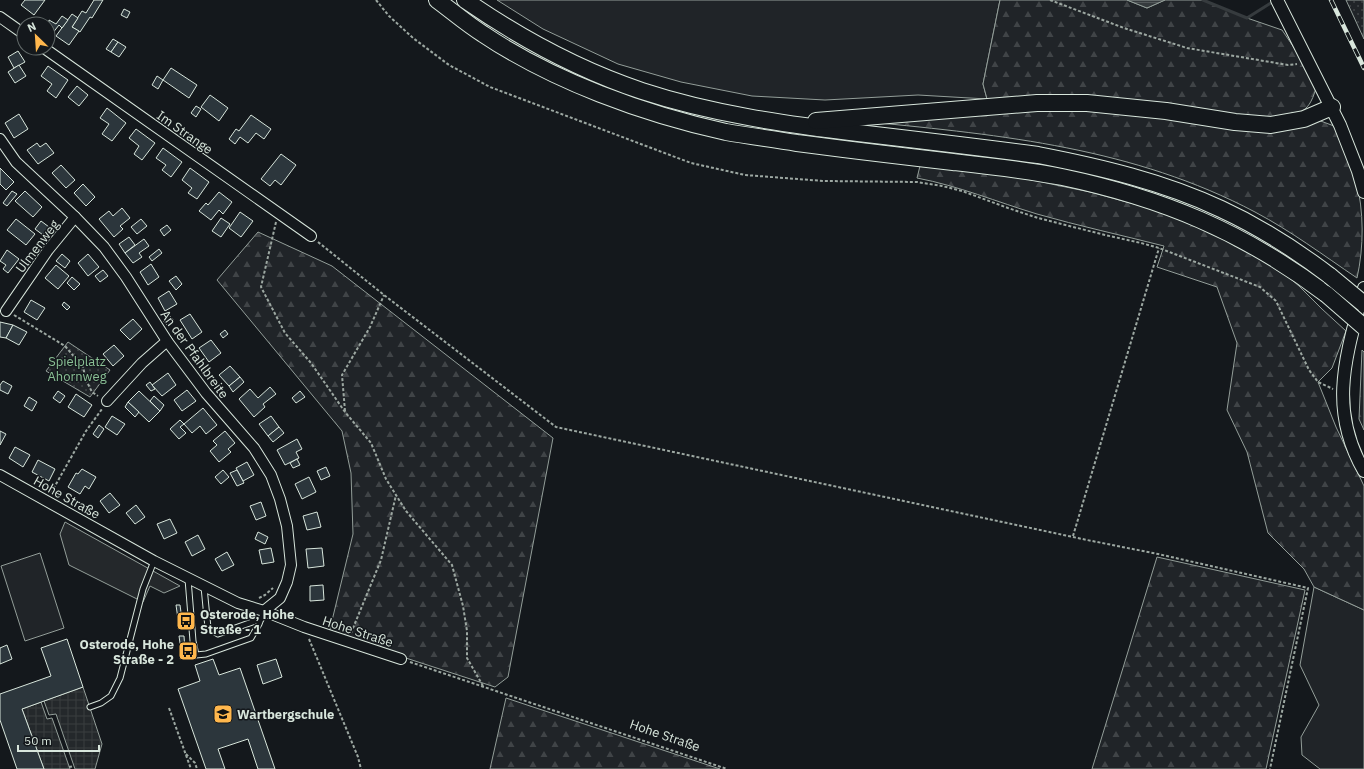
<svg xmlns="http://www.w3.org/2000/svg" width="1364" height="769" font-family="'IBM Plex Sans',sans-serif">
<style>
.grass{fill:#202428;stroke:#939e99}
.forest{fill:url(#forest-firs);stroke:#939e99}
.park{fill:url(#park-dots);stroke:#939e99}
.parking{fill:#24282b;stroke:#939e99}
.plaza{fill:url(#plaza-grid);stroke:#939e99}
.water{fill:url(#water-rules);stroke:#939e99}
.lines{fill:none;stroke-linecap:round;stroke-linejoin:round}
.stream{stroke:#363b3e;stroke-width:3}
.building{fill:#2c363c;stroke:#d8e6dc}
.service-casing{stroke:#d8e6dc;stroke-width:7}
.minor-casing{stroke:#d8e6dc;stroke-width:12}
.tertiary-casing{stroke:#d8e6dc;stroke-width:14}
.trunk-casing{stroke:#d8e6dc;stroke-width:18}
.path{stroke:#9da8a2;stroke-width:2;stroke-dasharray:3 2;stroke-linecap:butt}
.service{stroke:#14181c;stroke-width:5}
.minor{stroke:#14181c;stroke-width:10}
.tertiary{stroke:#14181c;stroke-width:12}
.trunk{stroke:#14181c;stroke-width:16}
.rail-casing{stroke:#d8e6dc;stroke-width:4.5}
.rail{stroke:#14181c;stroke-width:3;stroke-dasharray:9;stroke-linecap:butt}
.trunk-bridge-casing{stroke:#d8e6dc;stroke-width:18;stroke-linecap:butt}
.trunk-bridge{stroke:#14181c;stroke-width:16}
.labels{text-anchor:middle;stroke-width:3;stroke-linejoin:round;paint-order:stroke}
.street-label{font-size:13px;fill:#d8e6dc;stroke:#14181c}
.park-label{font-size:13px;fill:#8ac095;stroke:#14181c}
.poi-label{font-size:13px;font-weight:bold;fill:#d8e6dc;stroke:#14181c;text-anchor:start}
</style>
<defs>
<pattern id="forest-firs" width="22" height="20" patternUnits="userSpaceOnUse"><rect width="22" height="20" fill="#202428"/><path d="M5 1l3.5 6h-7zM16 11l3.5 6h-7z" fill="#404447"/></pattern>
<pattern id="park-dots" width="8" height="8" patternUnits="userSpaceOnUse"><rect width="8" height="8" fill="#202428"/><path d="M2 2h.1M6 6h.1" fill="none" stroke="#404447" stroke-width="1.8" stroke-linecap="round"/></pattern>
<pattern id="plaza-grid" width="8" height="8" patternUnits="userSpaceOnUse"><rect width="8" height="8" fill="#24282b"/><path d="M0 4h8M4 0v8" fill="none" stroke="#393d3f"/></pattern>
<pattern id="water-rules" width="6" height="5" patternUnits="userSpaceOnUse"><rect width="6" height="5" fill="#363b3e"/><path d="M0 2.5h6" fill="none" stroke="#525759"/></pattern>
</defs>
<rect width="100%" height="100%" fill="#14181c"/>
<!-- grass -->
<g class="grass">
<polygon points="497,0 1000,0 983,84 987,99 918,95 825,100 752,96 681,82 618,64 543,29"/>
<polygon points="40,553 64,628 25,641 1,566"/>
<polygon points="1314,587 1364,610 1364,769 1320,769 1302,755 1301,737 1319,705 1300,665"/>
</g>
<!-- forest -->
<g class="forest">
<path d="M1000,0H1127L1147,8L1165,0H1203L1247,18L1282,30L1299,55L1316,88C1308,117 1297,113 1271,118L1036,96L987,99L983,84Z"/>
<path d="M1038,107L1318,120L1334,126C1341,144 1351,162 1356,180C1364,211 1364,247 1357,278C1323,255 1291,231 1255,212C1134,148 1003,135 869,122Z"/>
<path d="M920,166L1012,176L1090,192L1167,213L1203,228L1280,270L1299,286L1322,309L1346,331L1332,368L1318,382L1336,427L1364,486V610L1314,587L1304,569L1268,533L1247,452L1227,410L1237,343L1217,287L1157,267L1164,246C1121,235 1079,226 1037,214C997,202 959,186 917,178Z"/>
<polygon points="258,232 332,266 553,438 508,677 495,687 329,633 353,534 351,473 342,431 217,280"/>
<polygon points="1362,350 1364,352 1364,430 1359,419"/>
<polygon points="1157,557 1305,590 1266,769 1092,769"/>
<polygon points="506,698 720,769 490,769"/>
</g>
<!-- park -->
<g class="park">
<polygon points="1346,0 1364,0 1364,39"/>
<polygon points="68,342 110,370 90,397 46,371"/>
</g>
<!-- parking -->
<polygon class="parking" points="65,522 180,586 164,593 150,586 143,602 69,565 60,534"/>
<!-- plaza -->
<g class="plaza">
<polygon points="83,687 102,744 95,769 75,769 56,714 49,715 44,701"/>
<polygon points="41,702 47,719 52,718 70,769 44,769 22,709"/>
</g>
<!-- water -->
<polygon class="water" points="1127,0 1165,0 1147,8"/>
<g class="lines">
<!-- stream -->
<polyline class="stream" points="1203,0 1247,18 1274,1"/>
</g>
<!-- building -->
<g class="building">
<polygon points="25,0 45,0 34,15 21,5"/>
<polygon points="94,0 103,0 92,18 90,17 80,32 72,27 82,11 86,13"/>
<polygon points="124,9 130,12 127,18 121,15"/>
<polygon points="72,14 78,18 72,27 79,31 69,45 56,36"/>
<polygon points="62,16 68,20 62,28 59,25 52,34 48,32 49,20 56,24"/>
<polygon points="113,39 118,42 111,52 106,49"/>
<polygon points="118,42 126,47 119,57 111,52"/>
<polygon points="18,51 25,62 14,68 8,57"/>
<polygon points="19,65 26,76 15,83 8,72"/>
<polygon points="48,66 68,80 56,98 47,91 52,84 41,76"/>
<polygon points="171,68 197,85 189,98 163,80"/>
<polygon points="157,76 163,80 158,89 152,85"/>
<polygon points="77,86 88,95 79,106 68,97"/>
<polygon points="210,95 228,108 219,121 201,107"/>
<polygon points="196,106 201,109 196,117 191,113"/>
<polygon points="107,108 126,123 112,141 102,134 109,124 100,118"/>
<polygon points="19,114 28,129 14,138 5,123"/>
<polygon points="251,115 271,129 264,139 256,133 248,143 240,137 235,144 229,139 236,129 239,131"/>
<polygon points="136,129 155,143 142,160 134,154 139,146 129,138"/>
<polygon points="37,143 40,147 46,143 54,153 38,164 27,150"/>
<polygon points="163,148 182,162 171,177 162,170 166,165 156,158"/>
<polygon points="281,154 296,165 281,185 275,180 270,186 261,179"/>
<polygon points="61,165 75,180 66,188 52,173"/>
<polygon points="0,168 14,182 6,190 0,184"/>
<polygon points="190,168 209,182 197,199 188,193 192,188 182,180"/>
<polygon points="83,184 95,197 86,206 74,193"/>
<polygon points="12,191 17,194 7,206 3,203"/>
<polygon points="25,191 42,207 33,217 15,201"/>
<polygon points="219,192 232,202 223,214 219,210 211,220 199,211 206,203 208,205"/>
<polygon points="122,208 130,218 120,226 123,229 114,237 99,219 109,211 113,216"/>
<polygon points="240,212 253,221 241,237 229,228"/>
<polygon points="221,218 230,224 221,237 212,231"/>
<polygon points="16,219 35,234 26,245 7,230"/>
<polygon points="141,219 147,226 137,234 131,227"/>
<polygon points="41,221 49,227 43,235 35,229"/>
<polygon points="167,225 171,230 164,236 160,230"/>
<polygon points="129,237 135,245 125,253 119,244"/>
<polygon points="144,239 149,246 139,253 142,257 133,263 125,253"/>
<polygon points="159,249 162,253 152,261 149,257"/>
<polygon points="7,250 19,259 8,273 3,269 6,265 0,261"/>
<polygon points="62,254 70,261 65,268 56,261"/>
<polygon points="88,254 99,267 88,276 78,263"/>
<polygon points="151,264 159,277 148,285 140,272"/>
<polygon points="56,265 69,276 58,289 45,278"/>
<polygon points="103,270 108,276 100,282 95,276"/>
<polygon points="176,276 182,284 176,290 169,281"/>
<polygon points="72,277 80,284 74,290 67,283"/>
<polygon points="169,291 177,304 165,311 158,298"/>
<polygon points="31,300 45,308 37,320 24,312"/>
<polygon points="64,302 70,307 67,310 62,305"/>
<polygon points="190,314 202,332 192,339 180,320"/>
<polygon points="169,315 174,320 168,326 163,321"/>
<polygon points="133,319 142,329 130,340 120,330"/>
<polygon points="0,322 13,325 6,338 0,337"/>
<polygon points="13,325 27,332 19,345 6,338"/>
<polygon points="225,330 228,334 223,338 220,334"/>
<polygon points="211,340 221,353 209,362 199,348"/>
<polygon points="114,345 124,356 113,366 103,354"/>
<polygon points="230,366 240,377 229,386 219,375"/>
<polygon points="168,373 176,385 162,396 152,385"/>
<polygon points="240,377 244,382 233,392 229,386"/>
<polygon points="3,381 12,386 8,394 0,390 0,385"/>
<polygon points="150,382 155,389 151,391 146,385"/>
<polygon points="270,387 276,394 263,404 265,407 254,417 239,399 250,389 258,398"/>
<polygon points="187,390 196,401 182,411 174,400"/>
<polygon points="58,391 65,396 60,403 53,398"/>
<polygon points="139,391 160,411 149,422 128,402"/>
<polygon points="300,391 305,397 296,403 292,398"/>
<polygon points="76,394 92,405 84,417 68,407"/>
<polygon points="154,396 164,405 160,411 150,401"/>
<polygon points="29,397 37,402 32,411 24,406"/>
<polygon points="128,402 139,412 135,417 125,407"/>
<polygon points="203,408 217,425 206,434 200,426 192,433 184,424"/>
<polygon points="112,416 125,424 117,435 105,427"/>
<polygon points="271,416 279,427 268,436 259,424"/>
<polygon points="180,420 184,424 180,427 186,433 179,439 170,429"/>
<polygon points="99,425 104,429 98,438 93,434"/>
<polygon points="279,427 284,433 273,442 268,436"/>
<polygon points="0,431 6,434 0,445"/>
<polygon points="225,431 235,443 228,449 231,452 219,462 210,451 217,445 213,441"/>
<polygon points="297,439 302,449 296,452 299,458 285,465 277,450"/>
<polygon points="15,447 30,455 23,467 9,458"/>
<polygon points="297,459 300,465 293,468 290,463"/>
<polygon points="38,460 55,469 49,481 32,472"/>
<polygon points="247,462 254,475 243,481 236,468"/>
<polygon points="326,467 330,476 321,480 317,471"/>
<polygon points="82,469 96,477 89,489 85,486 80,494 68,487 76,473 78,474"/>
<polygon points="223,470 229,477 221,484 215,477"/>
<polygon points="237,470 244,483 237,486 230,473"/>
<polygon points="309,477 316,492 302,499 295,484"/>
<polygon points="110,493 120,505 109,513 100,501"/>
<polygon points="261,502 266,516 256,520 250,506"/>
<polygon points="136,505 145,517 135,524 126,513"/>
<polygon points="317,512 321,527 307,530 303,516"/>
<polygon points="170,519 177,533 164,539 157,524"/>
<polygon points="258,532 268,537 265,544 255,539"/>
<polygon points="198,535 205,549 192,556 185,542"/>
<polygon points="271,548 274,562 262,564 259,550"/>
<polygon points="322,548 324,566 308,568 306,549"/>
<polygon points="227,552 234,565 222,571 215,559"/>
<polygon points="323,585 324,600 310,601 310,586"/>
<polygon points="176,605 180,605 182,620 178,619"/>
<polygon points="179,636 184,636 185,650 181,650"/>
<polygon points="67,639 83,687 22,709 44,769 17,769 0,720 0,694 51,676 41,648"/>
<polygon points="7,645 12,659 0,664 0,648"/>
<polygon points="213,659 219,675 240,668 275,769 258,769 248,739 218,749 225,769 206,769 178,689 200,681 195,665"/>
<polygon points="276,659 282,677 263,684 257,665"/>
</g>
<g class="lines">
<!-- service casing -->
<g class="service-casing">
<g id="service">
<polyline points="188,579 193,641 196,655 206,654 251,638 259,624 264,611"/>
<polyline points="204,587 208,628 218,634 261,619"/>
<polyline points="90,707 101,703 111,696 120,678 143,589 154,561"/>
</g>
</g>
<!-- minor casing -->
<g class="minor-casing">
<g id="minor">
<polyline points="0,17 24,34"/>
<polyline points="44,48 311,236"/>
<polyline points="0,139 16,162 75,217 104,247 126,277 167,341 206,393 254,448 271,475 280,499 287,526 291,565 287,582 280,598 264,611"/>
<polyline points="6,311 48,250 75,217"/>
<polyline points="107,401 142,363 167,341"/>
<polyline points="0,475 154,561 238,603 264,611 304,627 401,659"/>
</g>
</g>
<!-- tertiary casing -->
<g class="tertiary-casing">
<g id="tertiary">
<polyline points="1277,0 1340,125 1358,171 1364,192"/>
<path d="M1364,288C1347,353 1327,407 1364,471"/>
</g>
</g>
<!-- trunk casing -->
<g class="trunk-casing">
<g id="trunk">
<path d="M437,0C452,11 467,24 483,34C553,81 644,114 726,132C749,136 773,139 797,143C849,150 901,156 953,162C989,166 1026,170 1062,177C1162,198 1244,232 1326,294"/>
<path d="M465,0C520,38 579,70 642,91C712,114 785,124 858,133C918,140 978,147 1038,155C1100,167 1164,182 1221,209C1260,227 1296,250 1330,276"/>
<polyline points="816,121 1037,103 1087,103 1166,111 1235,122 1271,125 1304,119 1332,107"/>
</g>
</g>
<!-- path -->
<g class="path">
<polyline points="376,0 389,16 413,38 449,65 490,87 691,163 745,175 824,181 917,182 942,186 962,191 1008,208 1038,218 1105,235 1141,243 1159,248 1260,287 1276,301 1309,370 1318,382 1333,389"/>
<polyline points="1050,0 1124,28 1187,48 1288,65 1297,64"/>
<polyline points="276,222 261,287 285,333 311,363 345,412 371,443 386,479 406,511 452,565 463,606 467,631 467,658 483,686"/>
<polyline points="318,242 384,295 556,427 1087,540 1158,554 1308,588 1270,769"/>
<polyline points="14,315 65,346 83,367 86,380 92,392 98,396"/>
<polyline points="345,411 342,375 370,327 384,295"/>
<polyline points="51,493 86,431 102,409"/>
<polyline points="1073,536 1159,248"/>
<polyline points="259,598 265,595 273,588"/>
<polyline points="351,633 381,560 396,495"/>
<polyline points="309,639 358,757 361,769"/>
<polyline points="410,662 727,769"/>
<polyline points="169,708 191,769"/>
<polyline points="186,754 195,763 197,769"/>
<polyline points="69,767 74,766"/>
</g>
<!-- service -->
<use href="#service" class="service"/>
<!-- minor -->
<use href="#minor" class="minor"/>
<!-- tertiary -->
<use href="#tertiary" class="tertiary"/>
<!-- trunk -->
<use href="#trunk" class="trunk"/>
<!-- rail casing -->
<g class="rail-casing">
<polyline id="rail" points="1331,0 1364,68"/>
</g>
<!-- rail -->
<use href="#rail" class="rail"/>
<!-- trunk-bridge casing -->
<g class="trunk-bridge-casing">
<g id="trunk-bridge">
<polyline points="1330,276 1364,304"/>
<polyline points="1326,294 1364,327"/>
</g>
</g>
<!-- trunk-bridge -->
<use href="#trunk-bridge" class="trunk-bridge"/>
</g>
<!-- icons -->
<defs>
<g id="bus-square" transform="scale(1)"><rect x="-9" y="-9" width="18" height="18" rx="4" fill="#ffb74d" stroke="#14181c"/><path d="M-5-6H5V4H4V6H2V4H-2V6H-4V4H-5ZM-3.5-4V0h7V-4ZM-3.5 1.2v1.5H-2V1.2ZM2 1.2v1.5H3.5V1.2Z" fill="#111"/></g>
<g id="school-square" transform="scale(1)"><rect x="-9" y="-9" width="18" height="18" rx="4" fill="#ffb74d" stroke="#14181c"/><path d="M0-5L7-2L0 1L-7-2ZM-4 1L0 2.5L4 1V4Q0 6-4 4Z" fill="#111"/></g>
</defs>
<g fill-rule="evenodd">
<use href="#bus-square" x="186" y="621"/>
<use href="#bus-square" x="188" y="651"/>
<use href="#school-square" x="223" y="714"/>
</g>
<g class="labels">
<!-- street labels -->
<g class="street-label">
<text transform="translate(185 132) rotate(35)" y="5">Im Strange</text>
<text transform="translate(37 246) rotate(-53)" y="5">Ulmenweg</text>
<text transform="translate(195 354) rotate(54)" y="5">An der Pfahlbreite</text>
<text transform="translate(67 497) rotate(29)" y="5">Hohe Straße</text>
<text transform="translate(358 631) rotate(18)" y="5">Hohe Straße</text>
<text transform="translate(665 735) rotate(19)" y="5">Hohe Straße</text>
</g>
<!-- park labels -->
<g class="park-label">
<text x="77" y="366">Spielplatz<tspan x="77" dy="15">Ahornweg</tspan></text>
</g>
<!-- poi labels -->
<g class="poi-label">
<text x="200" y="619">Osterode, Hohe<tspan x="200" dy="15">Straße - 1</tspan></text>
<text x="174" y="649" text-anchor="end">Osterode, Hohe<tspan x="174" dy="15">Straße - 2</tspan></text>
<text x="237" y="719">Wartbergschule</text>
</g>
</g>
<!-- north arrow -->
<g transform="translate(36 36) rotate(335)"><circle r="19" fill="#14181c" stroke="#626a69"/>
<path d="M0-3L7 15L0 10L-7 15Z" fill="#ffb74d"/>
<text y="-6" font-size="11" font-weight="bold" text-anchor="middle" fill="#d8e6dc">N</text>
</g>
<!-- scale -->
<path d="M18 745v6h81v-6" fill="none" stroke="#d8e6dc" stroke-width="2"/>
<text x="24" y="745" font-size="12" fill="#d8e6dc" stroke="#14181c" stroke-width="3" paint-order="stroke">50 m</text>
</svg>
